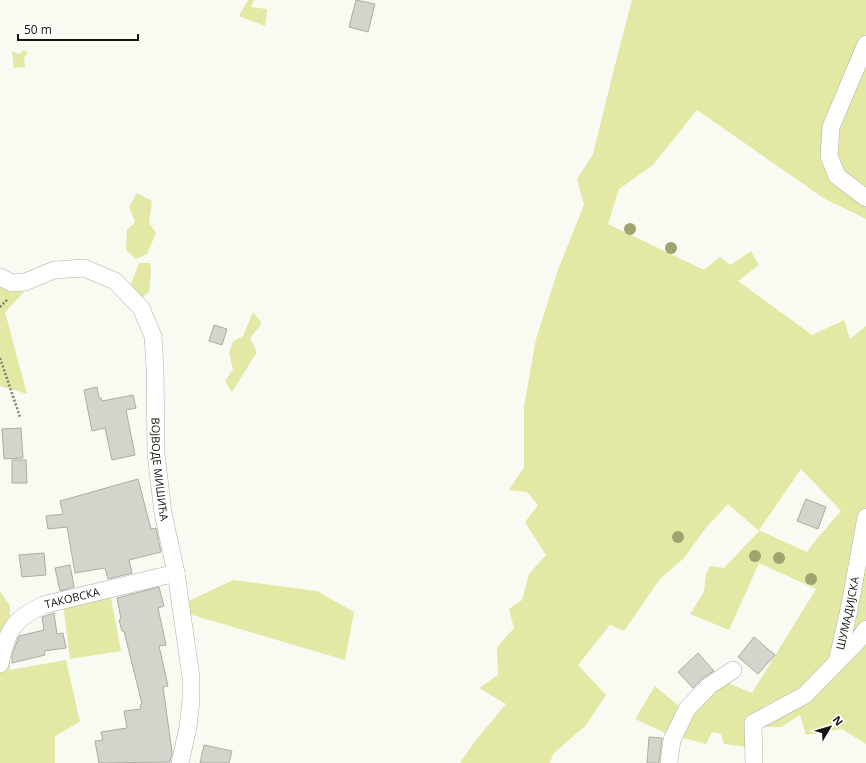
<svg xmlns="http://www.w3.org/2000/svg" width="866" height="763" font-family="'Open Sans',sans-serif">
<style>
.green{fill:#e3e8a5;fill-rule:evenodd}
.building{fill:#d3d4cb;stroke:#abaca3}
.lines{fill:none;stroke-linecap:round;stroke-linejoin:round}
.minor-casing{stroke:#aeafa6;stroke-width:18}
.path{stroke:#7e7e79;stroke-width:2.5;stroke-dasharray:2 2;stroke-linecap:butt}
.minor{stroke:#fff;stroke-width:17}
.tree{fill:#a0a270}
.labels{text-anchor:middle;stroke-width:3.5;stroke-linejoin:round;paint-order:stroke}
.street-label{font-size:11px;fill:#141411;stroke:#fff}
</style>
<rect width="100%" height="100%" fill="#f9faf1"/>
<!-- green -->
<g class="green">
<polygon points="248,0 254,0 251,7 267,9 265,26 239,16"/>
<path d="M632,0H866V219L825,199L697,110L653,165L619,189L608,224L704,270L720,257L730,265L751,251L759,265L738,281L812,335L844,320L850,339L866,326V744L842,729L806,735L800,715L781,727H760L756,733L763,763H749L746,747L724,744L721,734L712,732L706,744L668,734L635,719L655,686L681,708L728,683L752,693L816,589L759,563L729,630L690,614L704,592L706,574L710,566L724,568L759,531L728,504L705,529L684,558L660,579L624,631L610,625L578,665L606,695L586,725L553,754L550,763H460L475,741L506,704L479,688L498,675L497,647L514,628L509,609L522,600L529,574L546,555L525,522L538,505L527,492L509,490L524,467V406L536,339L559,267L584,205L577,179L593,154L615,65ZM801,469L841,511L815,541L807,552L759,530Z"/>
<polygon points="24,50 28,54 24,57 25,67 14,68 12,51 19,54"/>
<polygon points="137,193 152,201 149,223 156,233 147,254 136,259 126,250 127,230 135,222 129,207"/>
<polygon points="139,263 150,263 151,272 149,292 141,299 129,289"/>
<polygon points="0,271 24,292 5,312 27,394 0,386"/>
<polygon points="253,312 262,323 250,338 257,352 232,392 225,381 233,369 229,353 233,341 243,336"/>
<polygon points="233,580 317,591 354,612 345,660 172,609"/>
<polygon points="0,591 10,606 10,670 66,660 80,722 55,736 55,763 0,763"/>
<polygon points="110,593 121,651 70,659 63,604"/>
</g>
<!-- building -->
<g class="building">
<polygon points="356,0 375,4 368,32 349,27"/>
<polygon points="214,325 227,329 222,345 209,341"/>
<polygon points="97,387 99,398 101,398 102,401 133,395 136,408 126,410 135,455 112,460 105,428 92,431 84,390"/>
<polygon points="21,428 23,458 4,459 2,429"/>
<polygon points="12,460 26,460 27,483 12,483"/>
<polygon points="138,479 151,529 156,528 161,552 129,560 132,573 108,579 105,568 75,573 67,527 48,529 46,516 63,514 60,501"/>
<polygon points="806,499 826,507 818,529 797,521"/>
<polygon points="44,553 46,575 22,577 19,555"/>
<polygon points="70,565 74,587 60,591 55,568"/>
<polygon points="159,587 164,606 158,608 166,645 159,646 168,686 163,687 172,752 170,762 99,763 95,741 103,740 101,732 127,728 124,711 141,709 140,705 142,704 124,631 122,631 119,620 121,619 117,598"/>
<polygon points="54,613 57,634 63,633 66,648 44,651 45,655 12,663 12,655 19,636 44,630 42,617"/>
<polygon points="754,637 775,655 758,674 738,657"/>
<polygon points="698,653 714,671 703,678 693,688 678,672"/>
<polygon points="649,737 662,738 659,763 647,763"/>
<polygon points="204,745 232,751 229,763 200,763"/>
</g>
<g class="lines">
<!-- minor casing -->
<g class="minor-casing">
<g id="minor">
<polyline points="866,44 831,127 829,156 837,176 866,198"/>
<path id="s1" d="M0,277L12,283L25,282L54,270L84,268L115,281L141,308L153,336L155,368L156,454L163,513L176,573L191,677V700L188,727L180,763"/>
<polyline points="838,661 857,642 866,629"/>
<path id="s2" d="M0,664C7,631 12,620 43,605L176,573"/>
<polyline points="669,763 672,740 687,709 709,686 733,670"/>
<path id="s3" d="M754,763L753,723L805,695L837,662L849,610L866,517"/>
</g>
</g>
<!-- path -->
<g class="path">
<polyline points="0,307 8,299"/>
<polyline points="0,358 20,417"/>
</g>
<!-- minor -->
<use href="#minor" class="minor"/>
</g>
<!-- trees -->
<g class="tree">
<circle cx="630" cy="229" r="6"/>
<circle cx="671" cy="248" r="6"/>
<circle cx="678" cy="537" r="6"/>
<circle cx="755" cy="556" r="6"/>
<circle cx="779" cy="558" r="6"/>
<circle cx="811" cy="579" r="6"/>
</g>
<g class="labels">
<!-- street labels -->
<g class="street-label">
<text dy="4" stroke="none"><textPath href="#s1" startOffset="323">ВОЈВОДЕ МИШИЋА</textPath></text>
<text dy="4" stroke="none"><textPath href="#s2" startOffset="107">ТАКОВСКА</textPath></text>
<text dy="4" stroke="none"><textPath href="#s3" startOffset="195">ШУМАДИЈСКА</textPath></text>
</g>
</g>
<!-- north arrow -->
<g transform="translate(830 727) rotate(52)" stroke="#ffffff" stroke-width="3" paint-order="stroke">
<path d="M0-3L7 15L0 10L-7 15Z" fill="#141411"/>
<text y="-6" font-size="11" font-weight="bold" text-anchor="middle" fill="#141411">N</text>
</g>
<!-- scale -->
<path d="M18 34v6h120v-6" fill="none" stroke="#141411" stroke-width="2"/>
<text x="24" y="34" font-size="12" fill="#141411" stroke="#ffffff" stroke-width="3" paint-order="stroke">50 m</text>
</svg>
